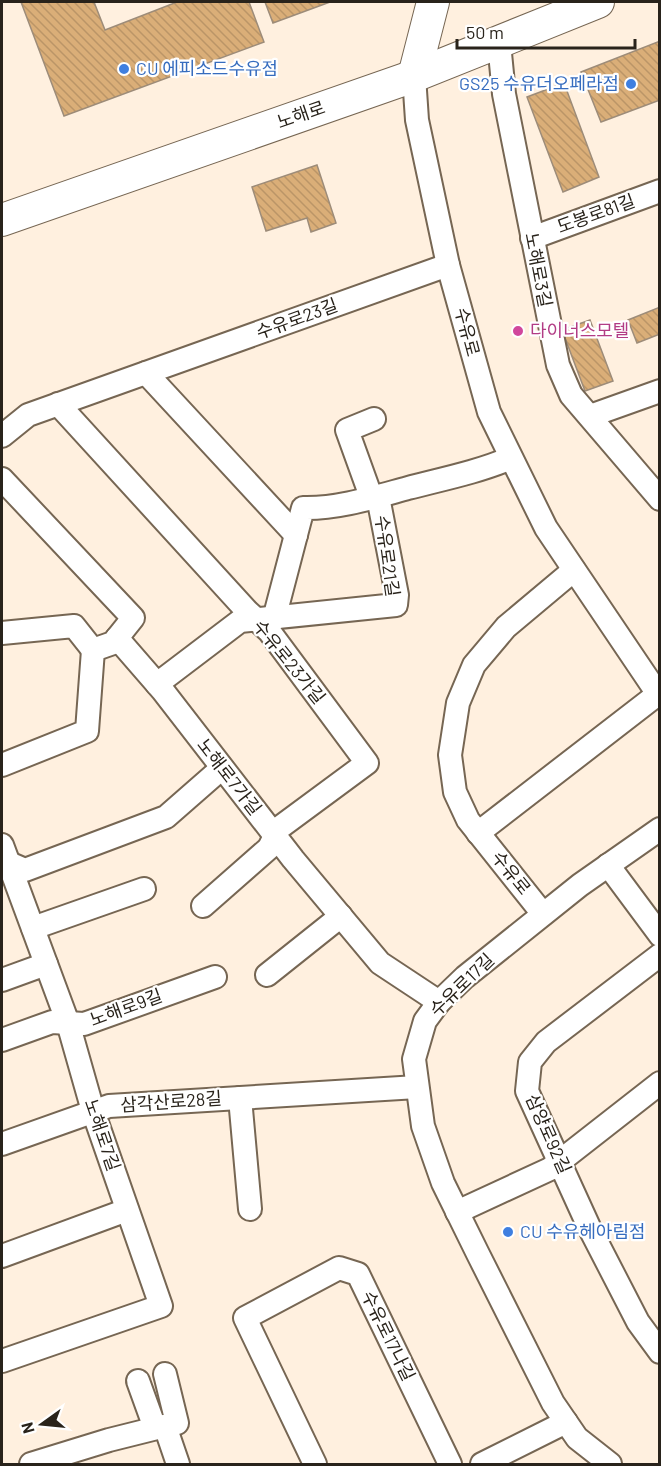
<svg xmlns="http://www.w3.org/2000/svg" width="661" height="1466" font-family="Barlow,'Noto Sans KR',sans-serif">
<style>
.building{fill:url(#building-back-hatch);stroke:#9d8c79;stroke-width:1.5}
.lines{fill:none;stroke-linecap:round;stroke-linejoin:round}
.street-casing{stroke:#766653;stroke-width:26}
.secondary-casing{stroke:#766653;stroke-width:34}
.street{stroke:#fff;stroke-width:22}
.secondary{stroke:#fff;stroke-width:32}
.shop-dot{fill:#3f7fe0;stroke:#fff;stroke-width:2}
.hotel-dot{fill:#d1479c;stroke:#fff;stroke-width:2}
.labels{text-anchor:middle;stroke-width:4.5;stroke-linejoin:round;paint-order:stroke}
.shop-label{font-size:18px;fill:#366cbe;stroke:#fff;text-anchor:start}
.street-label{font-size:18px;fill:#29231b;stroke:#fff}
.hotel-label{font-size:18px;fill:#b23c85;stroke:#fff;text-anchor:start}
</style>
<defs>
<pattern id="building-back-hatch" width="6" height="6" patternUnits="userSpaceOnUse" patternTransform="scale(1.5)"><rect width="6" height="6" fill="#daae78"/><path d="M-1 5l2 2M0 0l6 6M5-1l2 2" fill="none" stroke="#bb9567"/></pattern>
</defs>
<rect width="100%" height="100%" fill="#fff0df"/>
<!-- building -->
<g class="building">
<polygon points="21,2 94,2 105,30 177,2 249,2 264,42 64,116"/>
<polygon points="265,2 330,2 273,23"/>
<polygon points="660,41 660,100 601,122 581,72"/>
<polygon points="564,83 599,177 563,192 527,97"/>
<polygon points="317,165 336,223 311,232 307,218 266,231 252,187"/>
<polygon points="660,307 660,334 637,343 628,320"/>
<polygon points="590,320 613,381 585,391 562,330"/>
</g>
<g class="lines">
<!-- street casing -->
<g class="street-casing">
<g id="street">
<polyline points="499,43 504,94 558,365 571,395 660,499"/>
<polyline points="414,76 417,120 448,265 489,412 546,528 660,697"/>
<polyline points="532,238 660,191"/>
<polyline points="146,373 296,535"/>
<polyline points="58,404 248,612 269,631 367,763 279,828 269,848 203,906"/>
<polyline points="590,416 660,391"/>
<polyline points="2,436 28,415 448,265"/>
<polyline points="2,479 133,618 113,643 93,650 74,626 2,633"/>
<path d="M274,619L303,508C338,509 375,497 408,488C443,479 478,472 511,458"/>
<polyline points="117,638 163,691 293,859 380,963 439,1002"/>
<polyline points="157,684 240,621 396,605 397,595 379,502 369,491 347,430 374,419"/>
<polyline points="2,765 87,731 93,650"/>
<polyline points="478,833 658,694"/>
<polyline points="2,845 68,1023 93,1111 161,1306 2,1361"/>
<polyline points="2,860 25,870 166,817 222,768"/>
<polyline points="608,865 660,935"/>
<polyline points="543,914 468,820 455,792 450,755 458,703 474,665 506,627 574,570"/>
<polyline points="33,928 144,889"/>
<polyline points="660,955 546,1042 530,1062 527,1091 589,1227 638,1322 660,1352"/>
<polyline points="267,975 341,916"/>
<polyline points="2,980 46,964"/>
<polyline points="2,1040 52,1022 84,1024 215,977"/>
<polyline points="240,1098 250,1209"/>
<polyline points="2,1144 109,1106 417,1087"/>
<polyline points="457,1212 550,1169 660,1083"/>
<polyline points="2,1256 127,1210"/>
<polyline points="138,1381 155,1428"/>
<polyline points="165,1426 178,1464"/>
<polyline points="31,1464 109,1440 177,1423 165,1374"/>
<polyline points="315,1464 245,1318 339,1268 358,1274 450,1464"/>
<polyline points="482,1464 566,1422"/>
<polyline points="610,1464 577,1438 553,1403 478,1254 443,1183 423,1126 414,1059 425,1021 439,1002 465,977 580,885 660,829"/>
</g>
</g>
<!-- secondary casing -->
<g class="secondary-casing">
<g id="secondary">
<polyline points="414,76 433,2"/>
<polyline points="2,220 414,76 598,2"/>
</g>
</g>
<!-- street -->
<use href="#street" class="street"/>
<!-- secondary -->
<use href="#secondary" class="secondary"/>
</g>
<!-- markers -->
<g class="shop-dot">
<circle cx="124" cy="69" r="6"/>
<circle cx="631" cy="84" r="6"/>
<circle cx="508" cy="1232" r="6"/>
</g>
<circle class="hotel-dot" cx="518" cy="331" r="6"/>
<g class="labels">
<!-- shop labels -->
<g class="shop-label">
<text x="136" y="75">CU 에피소드수유점</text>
<text x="619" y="90" text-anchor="end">GS25 수유더오페라점</text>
<text x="520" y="1238">CU 수유헤아림점</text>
</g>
<!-- street labels -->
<g class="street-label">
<text transform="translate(301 115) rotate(-19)" y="6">노해로</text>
<text transform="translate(596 214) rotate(-20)" y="6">도봉로81길</text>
<text transform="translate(538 270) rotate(79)" y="6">노해로3길</text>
<text transform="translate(297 319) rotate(-20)" y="6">수유로23길</text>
<text transform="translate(467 332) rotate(75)" y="6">수유로</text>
<text transform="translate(387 556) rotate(82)" y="6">수유로21길</text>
<text transform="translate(289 662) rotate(51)" y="6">수유로23가길</text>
<text transform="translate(229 777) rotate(52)" y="6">노해로7가길</text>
<text transform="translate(511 873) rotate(51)" y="6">수유로</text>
<text transform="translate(462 985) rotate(-44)" y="6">수유로17길</text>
<text transform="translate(126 1008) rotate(-20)" y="6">노해로9길</text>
<text transform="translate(171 1102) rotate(-4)" y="6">삼각산로28길</text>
<text transform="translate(548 1134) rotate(66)" y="6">삼양로92길</text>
<text transform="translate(102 1135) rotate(71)" y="6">노해로7길</text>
<text transform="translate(388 1336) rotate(64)" y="6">수유로17나길</text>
</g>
<!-- hotel labels -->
<g class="hotel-label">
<text x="530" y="337">다이너스모텔</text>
</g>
</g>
<!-- border -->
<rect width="661" height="1466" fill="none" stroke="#29231b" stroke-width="6"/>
<!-- north arrow -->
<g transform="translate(42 1424) rotate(255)" stroke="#ffffff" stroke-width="4.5" paint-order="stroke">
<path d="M0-4.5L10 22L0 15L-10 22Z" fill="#29231b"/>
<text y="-9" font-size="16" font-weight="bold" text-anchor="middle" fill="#29231b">N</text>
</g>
<!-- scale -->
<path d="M457 39v9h178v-9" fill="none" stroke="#29231b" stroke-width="3"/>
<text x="466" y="39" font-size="18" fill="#29231b" stroke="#ffffff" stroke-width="4.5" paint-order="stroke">50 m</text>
</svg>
